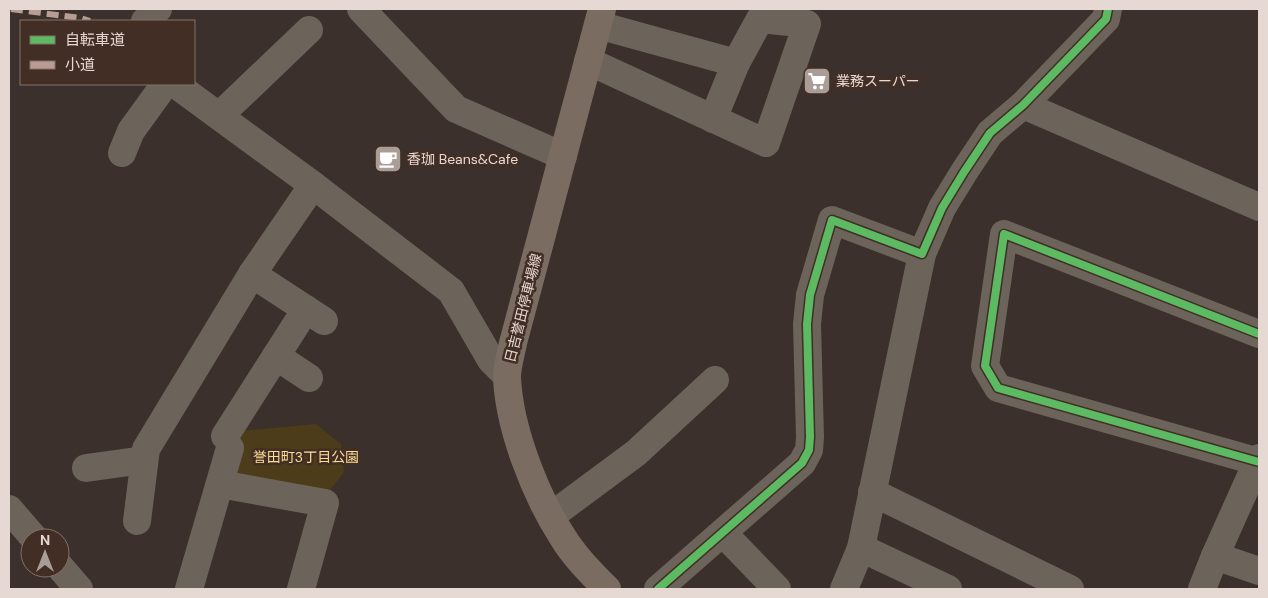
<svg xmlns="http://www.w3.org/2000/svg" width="1268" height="598" font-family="'DM Sans','Noto Sans JP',sans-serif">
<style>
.green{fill:#4c3c1a}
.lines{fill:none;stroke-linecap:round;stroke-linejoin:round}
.minor{stroke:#6c635a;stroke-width:28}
.major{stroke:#7a6c60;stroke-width:28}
.quiet{stroke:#b99d93;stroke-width:6;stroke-dasharray:12 6;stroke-linecap:butt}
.cycleway-casing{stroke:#422e24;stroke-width:11}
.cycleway{stroke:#5cba63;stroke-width:8}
.labels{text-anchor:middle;stroke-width:5;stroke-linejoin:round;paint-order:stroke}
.poi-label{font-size:14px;fill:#e6d8d2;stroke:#422e24;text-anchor:start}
.street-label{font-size:14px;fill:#e6d8d2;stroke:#422e24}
.park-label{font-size:14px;fill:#fcdc97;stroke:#422e24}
</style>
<rect width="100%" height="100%" fill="#3b302b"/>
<!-- green -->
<polygon class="green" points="316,424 341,444 344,472 327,494 233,478 240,431"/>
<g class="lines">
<!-- minor -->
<g class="minor">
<polyline points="361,9 456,109 563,156"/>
<polyline points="145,21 158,9"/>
<polyline points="588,61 766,143 807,24 760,19 736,63 598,25"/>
<polyline points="175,84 313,185 451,291 491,360 507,376"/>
<polyline points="1023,105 1259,207"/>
<polyline points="220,115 309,30"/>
<polyline points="713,119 736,63"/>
<polyline points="122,153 131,131 165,84"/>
<polyline points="252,274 324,321"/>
<polyline points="1259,334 1004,234 985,366 998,388 1259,462"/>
<polyline points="276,356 309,378"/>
<polyline points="225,436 306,309"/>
<polyline points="86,468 144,460"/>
<polyline points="220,484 325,503 301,589"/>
<polyline points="872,492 1070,589"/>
<polyline points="9,509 34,538"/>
<polyline points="551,516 636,453 715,380"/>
<polyline points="137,521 146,449 252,274 313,185"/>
<polyline points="723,533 777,589"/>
<polyline points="861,548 948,589"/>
<polyline points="1215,556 1259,571"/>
<polyline points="60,567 79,589"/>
<polyline points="189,589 230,448"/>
<polyline points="658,589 802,463 809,450 810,437 807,324 810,295 832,220 922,254 942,208 964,172 990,133 1023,105 1106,19 1108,9"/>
<polyline points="844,589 861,548 922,254"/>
<polyline points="1202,589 1215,556 1259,458"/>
</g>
<!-- major -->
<path class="major" d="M602,9L513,343C511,354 507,366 507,377C509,428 535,494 562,536C574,556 591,573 607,589"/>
<!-- quiet -->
<polyline class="quiet" points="11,9 80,18 90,21"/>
<!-- cycleway casing -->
<g class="cycleway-casing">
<g id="cycleway">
<polyline points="1259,334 1004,234 985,366 998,388 1259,462"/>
<polyline points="658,589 802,463 809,450 810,437 807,324 810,295 832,220 922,254 942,208 964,172 990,133 1023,105 1106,19 1108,9"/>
</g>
</g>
<!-- cycleway -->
<use href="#cycleway" class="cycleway"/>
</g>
<!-- icons -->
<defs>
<g id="supermarket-square" transform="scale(1.4375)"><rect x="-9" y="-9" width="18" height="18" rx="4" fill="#aa9d98" stroke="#422e24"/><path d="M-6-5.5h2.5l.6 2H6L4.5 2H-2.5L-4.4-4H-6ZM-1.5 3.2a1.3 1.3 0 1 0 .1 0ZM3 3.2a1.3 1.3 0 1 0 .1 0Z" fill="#fff"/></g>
<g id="cafe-square" transform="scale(1.4375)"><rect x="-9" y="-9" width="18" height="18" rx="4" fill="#aa9d98" stroke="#422e24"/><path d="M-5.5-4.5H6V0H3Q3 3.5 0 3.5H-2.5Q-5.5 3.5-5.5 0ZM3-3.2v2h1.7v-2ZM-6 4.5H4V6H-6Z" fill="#fff"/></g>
</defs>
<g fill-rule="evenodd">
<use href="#supermarket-square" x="817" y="81"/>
<use href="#cafe-square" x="388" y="159"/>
</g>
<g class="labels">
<!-- poi labels -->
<g class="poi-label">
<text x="836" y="86">業務スーパー</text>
<text x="407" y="164">香珈 Beans&amp;Cafe</text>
</g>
<!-- street labels -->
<g class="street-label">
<text transform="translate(523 308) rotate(-76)" y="5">日吉誉田停車場線</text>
</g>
<!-- park labels -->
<g class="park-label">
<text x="306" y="462">誉田町3丁目公園</text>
</g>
</g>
<!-- border -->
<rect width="1268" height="598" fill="none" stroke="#e6d8d2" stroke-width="20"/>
<!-- legend -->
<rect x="20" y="20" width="175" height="65" fill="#422e24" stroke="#84726a"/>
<rect x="30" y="36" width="25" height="8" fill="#5cba63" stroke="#84726a"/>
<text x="65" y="45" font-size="15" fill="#e6d8d2">自転車道</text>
<rect x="30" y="61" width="25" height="8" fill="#b99d93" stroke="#84726a"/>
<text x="65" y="70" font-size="15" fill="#e6d8d2">小道</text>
<!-- north arrow -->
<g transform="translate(45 553)"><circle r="24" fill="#422e24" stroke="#84726a"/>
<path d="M0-4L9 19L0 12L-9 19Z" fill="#aa9d98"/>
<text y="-8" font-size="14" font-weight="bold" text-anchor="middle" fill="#e6d8d2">N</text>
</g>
</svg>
